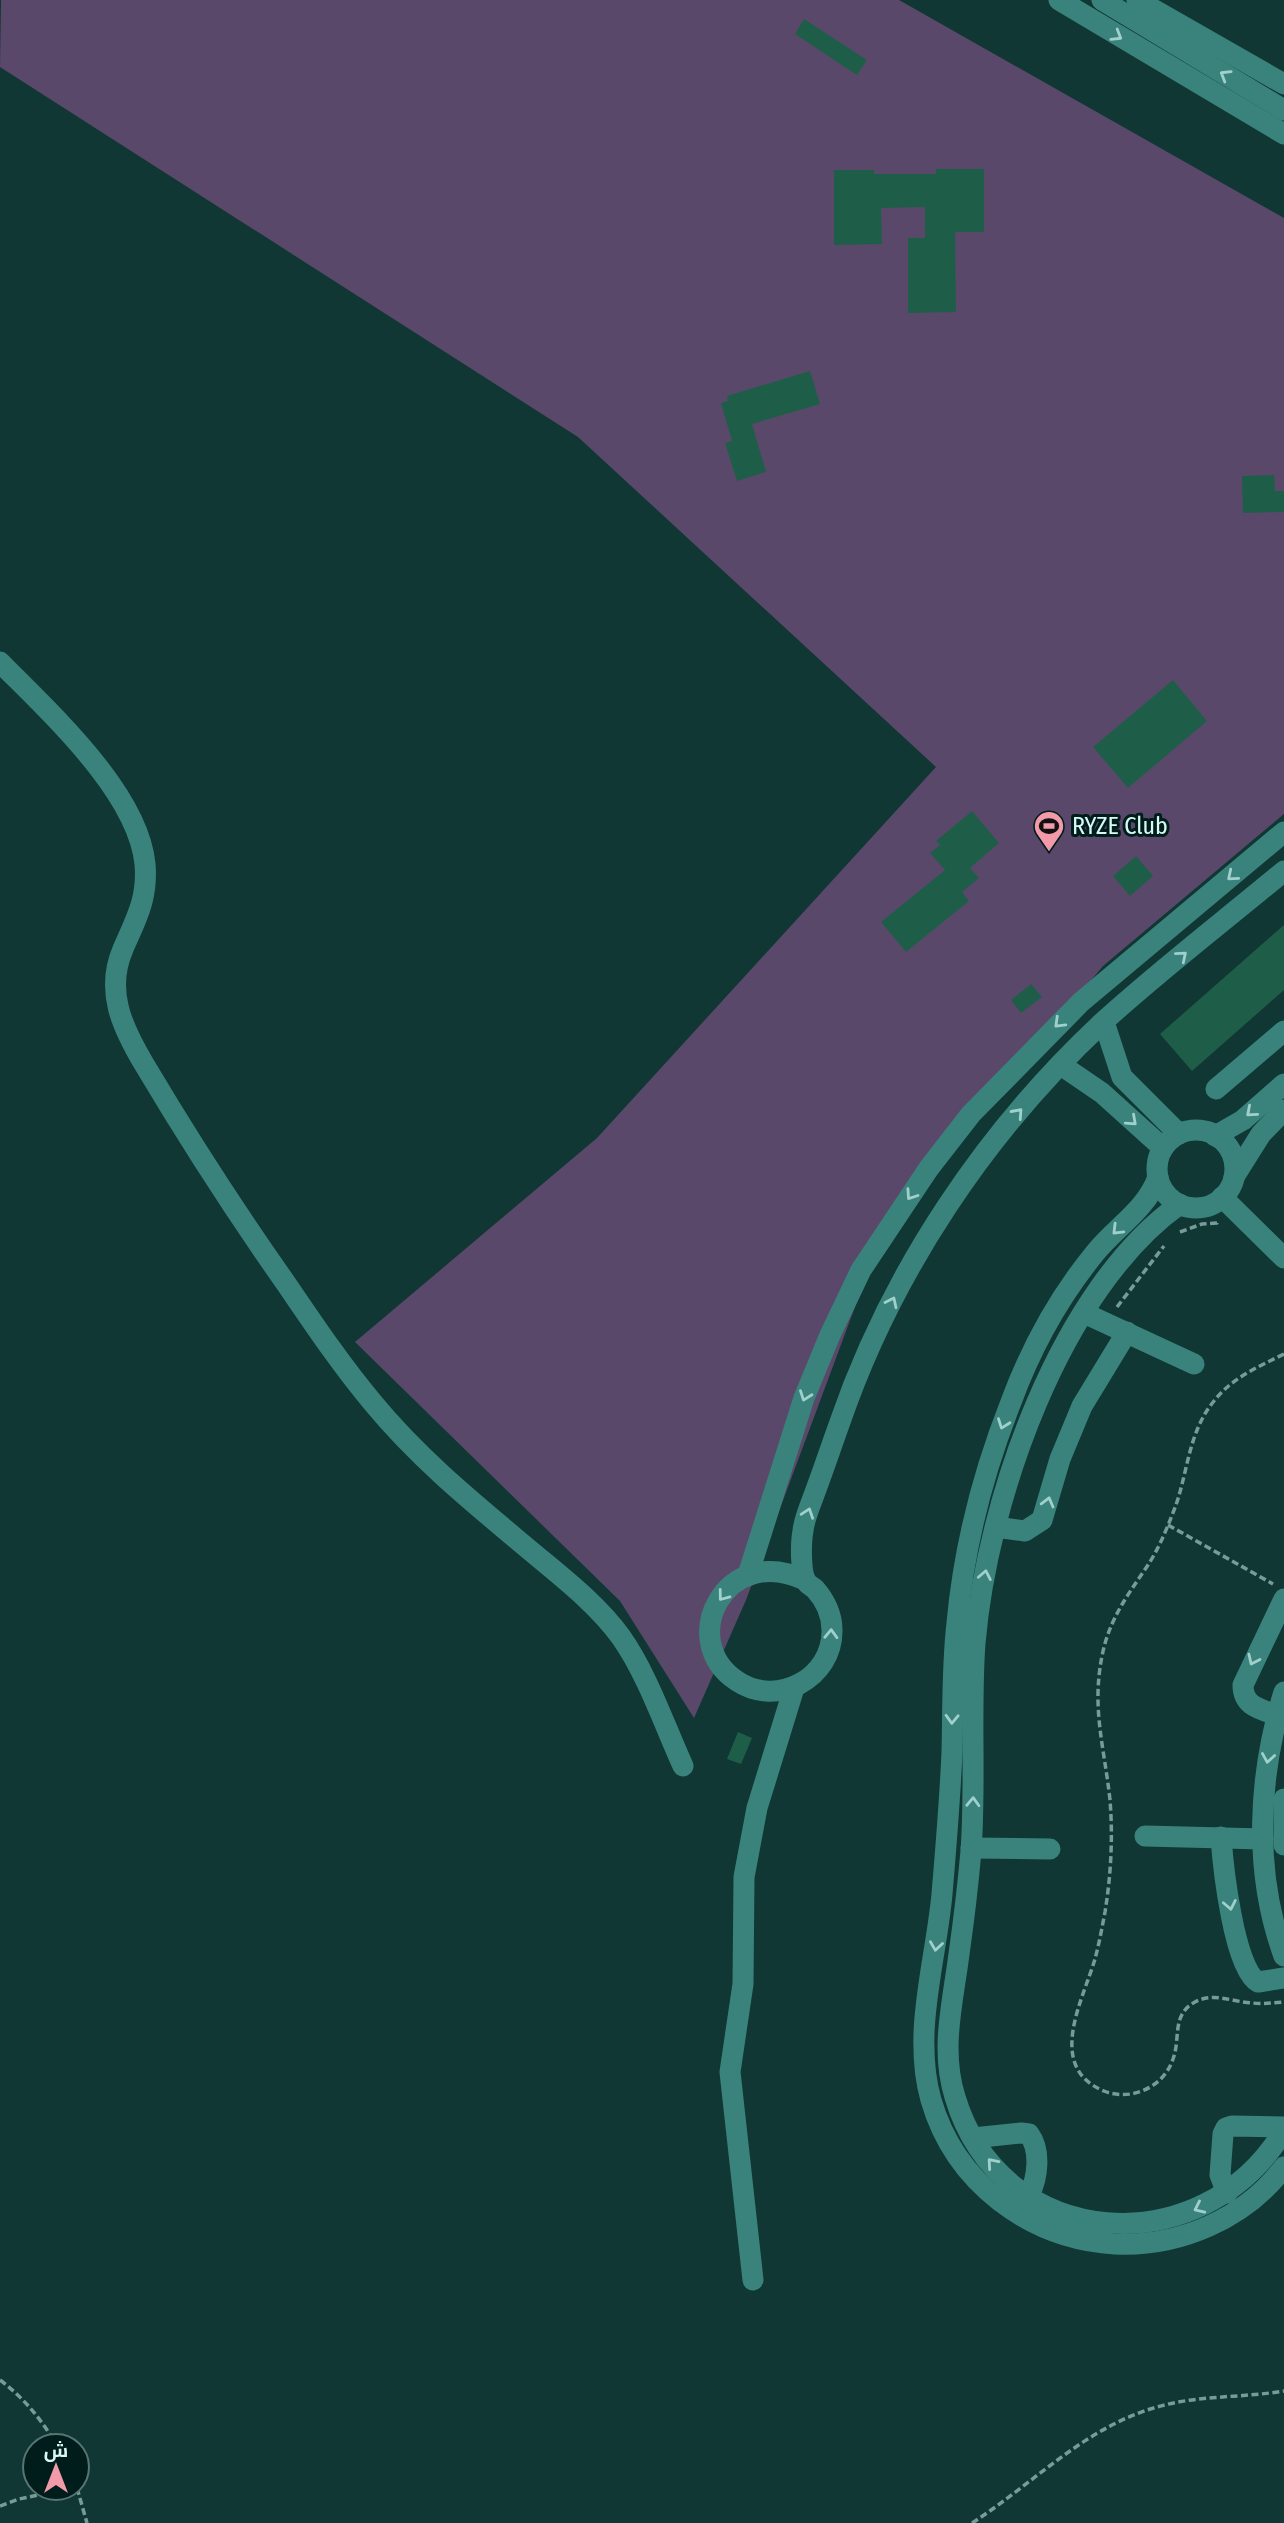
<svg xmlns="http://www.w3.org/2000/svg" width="1284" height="2523" font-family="'Fira Sans Condensed',Cairo,sans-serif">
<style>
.green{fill:#5a486a}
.building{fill:#1e5e49}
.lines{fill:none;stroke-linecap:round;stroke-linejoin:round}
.path{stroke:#769b98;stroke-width:3.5;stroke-dasharray:7 3.5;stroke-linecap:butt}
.minor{stroke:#3a837d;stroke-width:21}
.oneway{stroke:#a0d0cc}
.labels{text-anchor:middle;stroke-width:6;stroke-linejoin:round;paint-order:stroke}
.poi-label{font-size:24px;fill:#d7faf6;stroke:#001d1b;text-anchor:start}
</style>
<rect width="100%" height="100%" fill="#103734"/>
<!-- green -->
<polygon class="green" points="1,0 899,0 1284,218 1284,814 1103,966 980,1114 868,1272 746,1600 694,1718 620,1601 355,1342 597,1138 936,767 578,437 0,67"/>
<!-- building -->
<g class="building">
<polygon points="804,19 867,60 857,75 795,34"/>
<polygon points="936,169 984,169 984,232 955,232 956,312 908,313 908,238 925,238 925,207 881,208 882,244 834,245 834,170 874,170 874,174 936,174"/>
<polygon points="810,371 820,404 752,424 766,472 737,481 725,443 732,441 721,403 728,401 727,396"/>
<polygon points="1274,475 1275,491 1284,491 1284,512 1243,513 1242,476"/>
<polygon points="1173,680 1207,721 1128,788 1093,747"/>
<polygon points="972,811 999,843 970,868 979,878 962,892 969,901 906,952 881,922 945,870 930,853 940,845 936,841"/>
<polygon points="1136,856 1153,876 1130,896 1113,876"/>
<polygon points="1284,925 1284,990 1192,1071 1160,1034"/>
<polygon points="1031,984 1042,997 1021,1013 1011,1000"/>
<polygon points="738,1732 752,1738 741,1764 727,1759"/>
</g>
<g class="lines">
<!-- path -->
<g class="path">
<polyline points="1180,1232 1202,1224 1217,1223 1217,1220"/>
<polyline points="1117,1307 1164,1246"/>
<path d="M1284,1354C1258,1367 1233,1377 1214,1401C1189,1431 1188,1470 1176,1505C1168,1526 1159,1549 1146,1568C1129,1593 1112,1616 1104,1647C1090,1705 1104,1744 1110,1800C1113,1837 1111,1875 1105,1912C1102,1928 1099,1944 1095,1959C1083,2000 1045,2067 1104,2091C1131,2102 1164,2087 1173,2059C1181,2038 1171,2015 1195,2002C1213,1992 1233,2002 1252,2003C1263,2004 1273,2003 1284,2002"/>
<polyline points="1168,1525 1273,1584"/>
<path d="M0,2380C24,2398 42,2420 57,2446"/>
<polyline points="77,2488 87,2523"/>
<polyline points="0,2506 19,2499 72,2488"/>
<path d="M972,2523C1033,2484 1085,2427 1157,2407C1198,2395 1242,2398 1284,2391"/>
</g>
<!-- minor -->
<g class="minor">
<polyline points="1059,0 1284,134"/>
<polyline points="1102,0 1284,110"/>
<polyline points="1137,0 1284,84"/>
<path d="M0,662C49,712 138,792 145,864C148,899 136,919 123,949C105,991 122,1027 144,1064C188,1138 235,1211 285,1282C313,1323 341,1365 373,1403C420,1460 476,1505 532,1552C563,1578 597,1604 621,1637C647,1674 664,1724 683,1766"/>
<polyline points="1104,1022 1122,1077 1179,1134"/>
<polyline points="1061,1065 1102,1093 1163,1148"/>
<polyline points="1216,1089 1284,1031"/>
<circle cx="1196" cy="1169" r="39"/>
<polyline points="1215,1136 1243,1120 1284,1084"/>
<path d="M1158,1177C1147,1209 1116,1227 1095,1253C1059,1297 1031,1348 1011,1402C983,1473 964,1547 957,1623C952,1666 953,1709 952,1752C950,1799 946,1847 942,1894C936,1961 912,2033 931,2100C955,2183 1030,2239 1115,2244C1179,2247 1245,2219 1284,2167"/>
<polyline points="1234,1177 1261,1134 1284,1110"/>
<polyline points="1222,1197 1284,1258"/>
<path d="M1180,1204C1060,1289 987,1501 975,1643C970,1712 976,1782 971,1851C968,1885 964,1919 959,1954C953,2002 940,2049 955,2097C1001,2252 1203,2266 1284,2130"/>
<polyline points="1084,1313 1194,1364"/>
<polyline points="996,1527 1025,1531 1042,1520 1060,1459 1082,1406 1127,1332"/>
<polyline points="748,1575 804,1398 830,1335 861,1270 929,1168 971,1114 1081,1002 1284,832"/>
<path d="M805,1580C725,1542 676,1641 737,1681C777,1708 833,1678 832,1630C832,1615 825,1600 815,1589C812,1586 808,1585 806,1581C800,1572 801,1541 803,1531C804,1519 810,1506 814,1495C823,1471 831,1447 840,1422C892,1271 986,1131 1103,1022C1160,970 1224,921 1284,871"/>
<path d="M1284,1692C1258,1776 1253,1872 1284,1956"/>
<path d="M1277,1715C1259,1709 1243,1706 1243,1685L1284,1599"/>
<polyline points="1284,1799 1284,1845"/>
<polyline points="1145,1836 1263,1839"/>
<path d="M1221,1837C1223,1866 1234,1969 1258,1982L1284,1978"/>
<polyline points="971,1848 1050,1849"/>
<path d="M973,2138L1021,2133L1029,2134C1041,2150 1038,2178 1029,2195"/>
<polyline points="1227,2193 1220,2175 1223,2134 1226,2128 1232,2126 1284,2127"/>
<polyline points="753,2280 730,2072 743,1984 744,1877 757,1808 794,1688"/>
</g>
</g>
<!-- one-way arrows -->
<defs><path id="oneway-chevron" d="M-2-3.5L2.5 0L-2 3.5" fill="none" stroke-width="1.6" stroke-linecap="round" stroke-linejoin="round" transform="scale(1.75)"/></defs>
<g class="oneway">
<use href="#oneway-chevron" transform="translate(1117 36) rotate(31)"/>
<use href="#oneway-chevron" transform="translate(1225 75) rotate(-149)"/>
<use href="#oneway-chevron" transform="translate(1232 876) rotate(140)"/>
<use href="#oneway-chevron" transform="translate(1182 956) rotate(-40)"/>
<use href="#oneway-chevron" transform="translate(1059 1023) rotate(136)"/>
<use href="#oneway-chevron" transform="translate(1251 1112) rotate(139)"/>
<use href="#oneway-chevron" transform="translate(1018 1113) rotate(-48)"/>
<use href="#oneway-chevron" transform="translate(1132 1121) rotate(42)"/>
<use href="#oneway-chevron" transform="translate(911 1195) rotate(124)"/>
<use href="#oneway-chevron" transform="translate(1117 1230) rotate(135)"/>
<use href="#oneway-chevron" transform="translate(892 1302) rotate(-64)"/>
<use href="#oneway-chevron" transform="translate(805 1396) rotate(110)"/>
<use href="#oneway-chevron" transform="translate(1003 1424) rotate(110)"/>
<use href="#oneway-chevron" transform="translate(1048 1502) rotate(-75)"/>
<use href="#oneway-chevron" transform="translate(808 1513) rotate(-71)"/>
<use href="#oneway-chevron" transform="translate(985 1575) rotate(-79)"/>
<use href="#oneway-chevron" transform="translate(723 1596) rotate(127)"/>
<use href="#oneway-chevron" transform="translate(831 1634) rotate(-88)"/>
<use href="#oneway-chevron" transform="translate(1253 1660) rotate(115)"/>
<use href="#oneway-chevron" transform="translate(952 1719) rotate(92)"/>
<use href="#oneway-chevron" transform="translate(1268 1758) rotate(99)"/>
<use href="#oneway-chevron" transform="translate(973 1802) rotate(-88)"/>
<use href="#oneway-chevron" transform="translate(1230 1905) rotate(79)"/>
<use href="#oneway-chevron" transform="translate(936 1946) rotate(98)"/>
<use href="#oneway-chevron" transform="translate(992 2163) rotate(-131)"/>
<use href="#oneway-chevron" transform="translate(1199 2208) rotate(155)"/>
</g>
<!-- icons -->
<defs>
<g id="stadium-pin" transform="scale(1.575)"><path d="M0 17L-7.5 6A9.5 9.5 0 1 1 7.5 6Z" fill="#f39aaa" stroke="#001d1b"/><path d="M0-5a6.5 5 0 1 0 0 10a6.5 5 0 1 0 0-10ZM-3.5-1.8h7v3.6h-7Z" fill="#111"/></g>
</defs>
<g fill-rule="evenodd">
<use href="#stadium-pin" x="1049" y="826"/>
</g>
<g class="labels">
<!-- poi labels -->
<g class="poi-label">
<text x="1072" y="834">RYZE Club</text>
</g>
</g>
<!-- north arrow -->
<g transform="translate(56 2467)"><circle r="33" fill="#001d1b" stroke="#567573" stroke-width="2"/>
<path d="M0-5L12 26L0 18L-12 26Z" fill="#f39aaa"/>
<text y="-10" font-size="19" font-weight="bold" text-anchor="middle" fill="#d7faf6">ش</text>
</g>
</svg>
